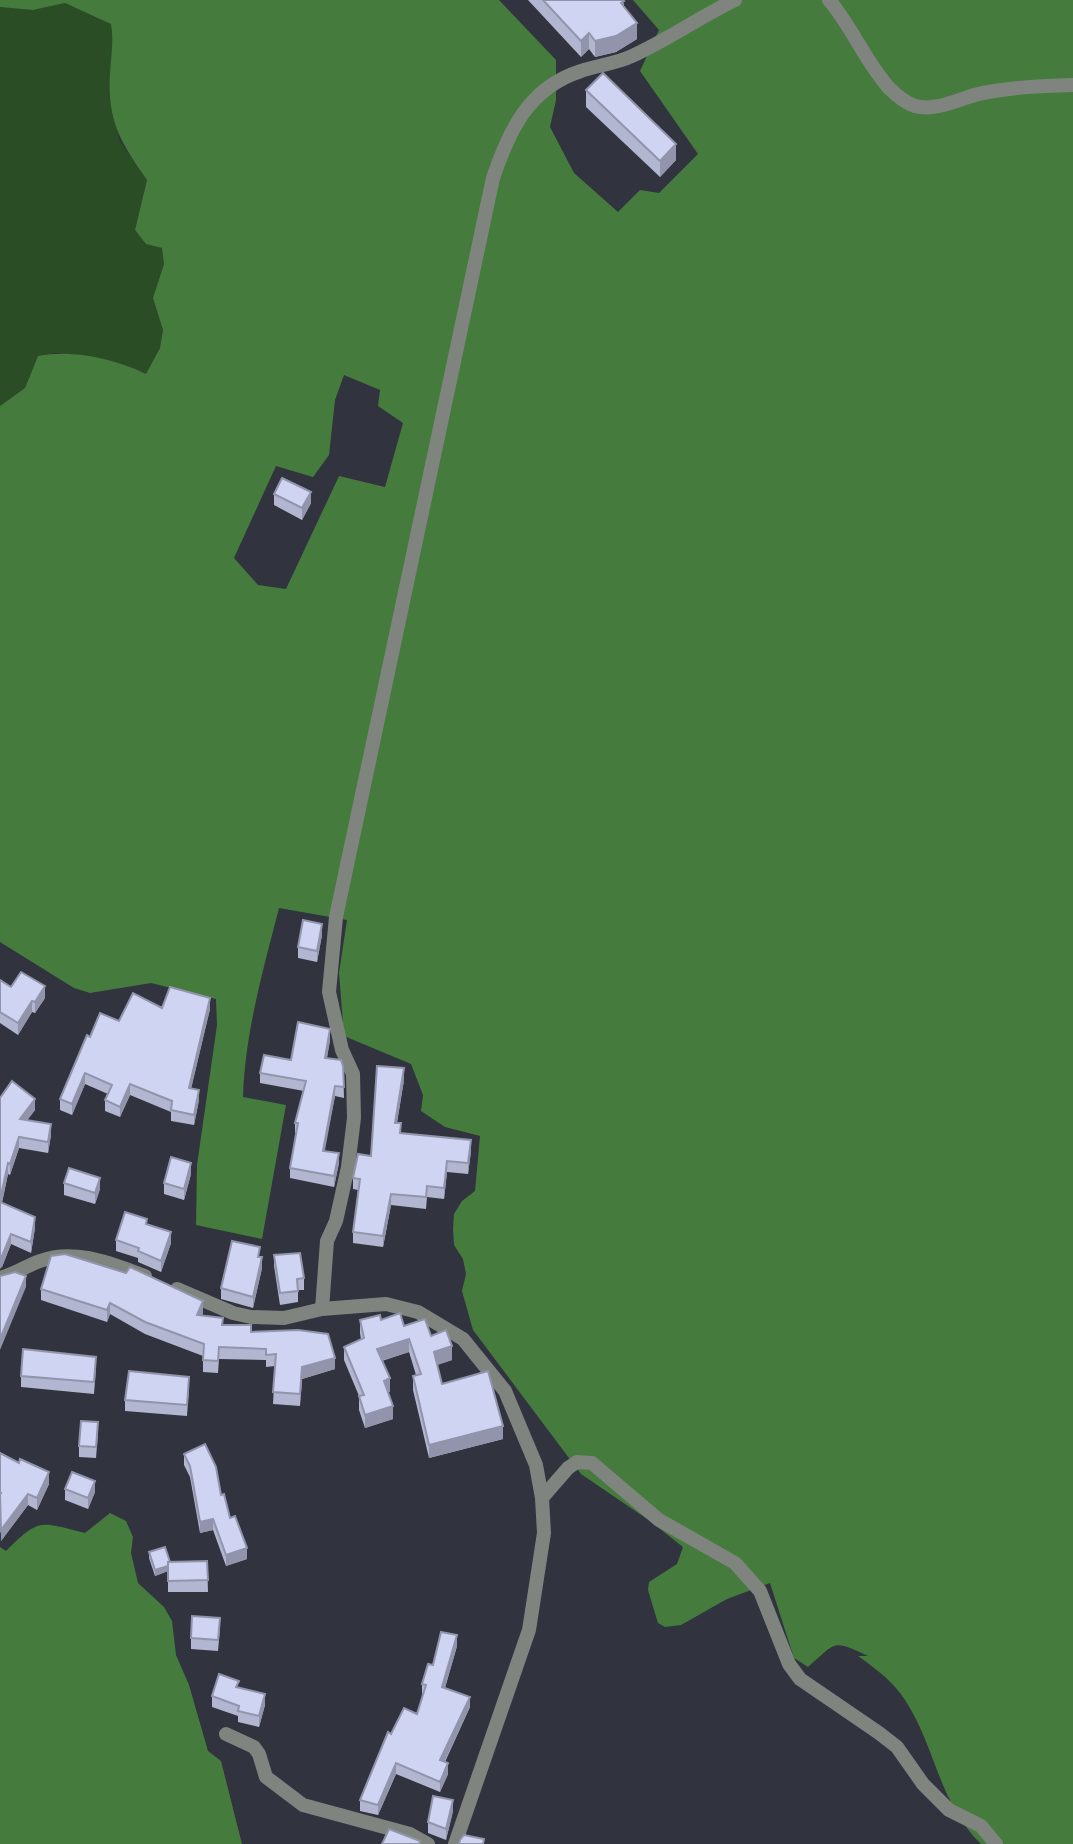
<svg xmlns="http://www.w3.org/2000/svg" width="1073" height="1844" font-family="Roboto,sans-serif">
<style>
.green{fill:#2b4d26}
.forest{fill:#467b3e;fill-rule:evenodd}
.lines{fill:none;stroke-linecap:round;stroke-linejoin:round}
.street{stroke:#7f847f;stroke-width:14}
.wall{fill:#b2b6d1}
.shaded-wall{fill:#9194aa}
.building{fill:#cfd4f3;stroke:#9194aa;stroke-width:2}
</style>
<rect width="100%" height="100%" fill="#31333f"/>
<!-- green -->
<polygon class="green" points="65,3 111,23 114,36 110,73 119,140 147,180 135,230 146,244 162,248 164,264 153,298 163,330 160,348 146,374 72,354 55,353 38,356 25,388 0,406 0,7 33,10"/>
<!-- forest -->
<g class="forest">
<path d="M0,0H499L556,60V100L550,127L574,173L618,212L640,190L659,193L698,154L640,71L659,30L633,0H1073V1844H981C938,1802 936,1747 905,1700C893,1681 876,1669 858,1656H868C832,1639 837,1642 808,1667L794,1658L770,1583L727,1599L681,1625L665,1627L658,1623L648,1590L649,1582L677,1564L683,1547L650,1521L581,1474L473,1330L462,1291L466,1274L463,1259L454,1245L453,1229L454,1214L462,1201L475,1191L480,1136L445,1127L421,1111L423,1095L411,1064L344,1036L339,973L347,920L279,908C263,971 245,1032 243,1097L286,1105L262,1239L196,1225L197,1165L217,1025L216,999L151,983L90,993L74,988L0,942V406L25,388L38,356C71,349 116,359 146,374L160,348L163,330L153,298L164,264L162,248L146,244L135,230L147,180C121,143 107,121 110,73C111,56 114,41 111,24L65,3L33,10L0,7ZM344,375L380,390L378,406L403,423L385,487L339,476L286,589L258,585L234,558L276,466L313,477L329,455L335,400Z"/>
<path d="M110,1513L126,1521L133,1537L131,1553L138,1583L164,1607L172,1621L176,1655L189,1685L208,1751L221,1761L242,1844H0V1547L6,1551C40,1517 40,1522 85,1533Z"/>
</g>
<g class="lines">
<!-- street -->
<g class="street">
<path d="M829,0C852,27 865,61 889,88C896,95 906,103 915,106C937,112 962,97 983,93C1013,87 1043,86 1073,85"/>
<path d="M0,1278C15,1274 26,1266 40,1261C75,1248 112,1264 145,1276"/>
<polyline points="177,1289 233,1313 251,1317 284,1318 322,1309 386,1304 418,1312 463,1339 505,1391 536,1465 542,1498 544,1533 529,1630 455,1844"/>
<path d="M322,1309L327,1241L336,1221L348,1167L354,1118L353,1074L342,1050L329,992L336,917L493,178C509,131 528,88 581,71C598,65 615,64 632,56C667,40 700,17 735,0"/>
<polyline points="542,1498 568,1468 577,1462 592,1463 659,1520 735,1563 760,1591 789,1664 800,1679 879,1733 897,1747 923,1784 949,1810 981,1826 996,1844"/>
<polyline points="226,1734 254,1747 259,1754 266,1777 303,1805 410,1834 428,1844"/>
</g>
</g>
<!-- wall -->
<g class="wall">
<polygon points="528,0 623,0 624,6 637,39 616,52 595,57 589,49 581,57"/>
<polygon points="586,90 676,160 660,177 586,107"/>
<polygon points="274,494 311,503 302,520 274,505"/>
<polygon points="322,935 317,962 298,958 298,947"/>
<polygon points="0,980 11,987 45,998 35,1013 32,1012 18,1035 0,1023"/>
<polygon points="162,1008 210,1009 191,1088 199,1100 194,1125 171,1121 171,1112 130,1095 120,1117 105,1111 105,1100 108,1094 85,1084 72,1115 60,1110 60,1099 90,1037 119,1021"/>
<polygon points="330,1040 327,1058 343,1066 344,1098 335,1096 324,1151 339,1163 334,1187 290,1178 290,1168 296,1133 295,1133 295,1123 304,1091 260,1083 260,1073 291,1060"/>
<polygon points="404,1080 397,1123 401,1133 471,1151 468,1174 447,1172 444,1199 427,1197 426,1209 391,1205 383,1247 353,1243 353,1232 358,1190 353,1189 353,1178 371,1156"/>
<polygon points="0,1098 35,1110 27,1120 51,1135 48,1153 19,1148 10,1175 8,1174 2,1203 35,1228 31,1253 11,1244 2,1267"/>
<polygon points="191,1174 184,1200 164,1194 164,1183"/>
<polygon points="64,1183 100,1189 95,1204 64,1195"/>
<polygon points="147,1224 171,1243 161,1272 138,1262 138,1258 116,1251 116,1240"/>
<polygon points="274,1255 304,1278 304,1290 298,1290 298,1302 280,1305 274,1266"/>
<polygon points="260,1257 262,1268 253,1308 221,1299 221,1288"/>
<polygon points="41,1289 203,1313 202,1315 223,1325 251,1332 335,1369 302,1379 300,1406 273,1404 275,1366 266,1367 266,1360 219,1359 218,1373 203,1372 203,1356 145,1334 110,1314 107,1322 41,1300"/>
<polygon points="360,1320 381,1320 404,1326 431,1336 452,1360 437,1365 442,1384 503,1439 429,1458 413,1390 413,1376 416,1375 409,1352 382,1361 390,1392 388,1392 393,1419 365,1428 359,1410 359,1396 344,1360 344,1347 361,1340 360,1333"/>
<polygon points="96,1368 94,1394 21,1387 21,1376"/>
<polygon points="189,1388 187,1416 125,1411 125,1400"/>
<polygon points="98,1433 96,1458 79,1457 79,1446"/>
<polygon points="0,1453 49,1484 37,1510 28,1505 1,1541"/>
<polygon points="184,1454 221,1495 247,1559 226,1566 213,1530 200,1533 190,1477 184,1465"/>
<polygon points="65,1489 95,1492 88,1509 65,1500"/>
<polygon points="149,1552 170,1562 207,1561 208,1592 168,1592 168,1571 155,1576 149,1558"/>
<polygon points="220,1629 218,1651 191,1649 191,1638"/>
<polygon points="457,1646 445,1688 470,1707 445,1762 448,1774 440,1792 396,1774 378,1815 360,1811 360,1800 391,1734 417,1714 423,1695 422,1694 422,1684 433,1665"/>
<polygon points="239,1688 265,1705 259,1727 238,1722 238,1716 212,1707 212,1696"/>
<polygon points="453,1811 446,1840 428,1833 428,1822"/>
</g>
<!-- shaded-wall -->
<g class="shaded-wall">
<polygon points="637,23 637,39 616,52 595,57 595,41"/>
<polygon points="589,33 589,49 581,57 581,41"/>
<polygon points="676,144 676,160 660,177 660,161"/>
<polygon points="311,492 311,503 302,520 302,508"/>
<polygon points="322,924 322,935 317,962 317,951"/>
<polygon points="45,986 45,998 35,1013 35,1002"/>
<polygon points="210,998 210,1009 189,1098 189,1088"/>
<polygon points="32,1001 32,1012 18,1035 18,1023"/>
<polygon points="330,1029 330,1040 325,1068 325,1058"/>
<polygon points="404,1068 404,1080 395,1134 395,1123"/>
<polygon points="85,1073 85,1084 72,1115 72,1104"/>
<polygon points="130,1084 130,1095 120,1117 120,1107"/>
<polygon points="335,1086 335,1096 323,1161 323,1151"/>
<polygon points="199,1090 199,1100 194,1125 194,1115"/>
<polygon points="35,1099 35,1110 20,1130 20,1119"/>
<polygon points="51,1124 51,1135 48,1153 48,1142"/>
<polygon points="19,1137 19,1148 10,1175 10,1164"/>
<polygon points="471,1140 471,1151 468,1174 468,1163"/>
<polygon points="339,1153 339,1163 334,1187 334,1176"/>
<polygon points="447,1161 447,1172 444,1199 444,1188"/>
<polygon points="8,1163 8,1174 0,1211 0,1200"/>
<polygon points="191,1163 191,1174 184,1200 184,1189"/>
<polygon points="100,1178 100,1189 95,1204 95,1193"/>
<polygon points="391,1194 391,1205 383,1247 383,1236"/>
<polygon points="35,1217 35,1228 31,1253 31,1242"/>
<polygon points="171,1232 171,1243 161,1272 161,1261"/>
<polygon points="11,1234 11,1244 2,1267 0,1269 0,1258"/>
<polygon points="262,1257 262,1268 253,1308 253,1297"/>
<polygon points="26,1276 26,1287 0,1350 0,1339"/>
<polygon points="203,1301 203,1313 197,1326 197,1315"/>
<polygon points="110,1303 110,1314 107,1322 107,1310"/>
<polygon points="409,1339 409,1352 377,1362 377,1349"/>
<polygon points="452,1346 452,1360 434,1366 434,1352"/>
<polygon points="335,1358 335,1369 302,1379 300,1406 302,1367"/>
<polygon points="390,1378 390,1392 384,1394 384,1381"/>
<polygon points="393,1406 393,1419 365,1428 365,1415"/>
<polygon points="503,1426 503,1439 429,1458 429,1445"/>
<polygon points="49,1472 49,1484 37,1510 37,1498"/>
<polygon points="95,1481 95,1492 88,1509 88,1498"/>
<polygon points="28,1494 28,1505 1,1541 1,1530"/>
<polygon points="213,1519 213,1530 200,1533 200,1522"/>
<polygon points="247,1548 247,1559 226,1566 226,1555"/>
<polygon points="171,1565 171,1570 155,1576 155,1570"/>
<polygon points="457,1635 457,1646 442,1698 442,1687"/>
<polygon points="265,1694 265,1705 259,1727 259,1716"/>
<polygon points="470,1697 470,1707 440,1771 440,1760"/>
<polygon points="396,1763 396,1774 378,1815 378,1805"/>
<polygon points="448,1763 448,1774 440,1792 440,1782"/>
<polygon points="453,1800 453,1811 446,1840 446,1829"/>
</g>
<!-- building -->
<g class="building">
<polygon points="543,0 623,0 624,1 621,3 637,23 616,36 595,41 589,33 581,41"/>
<polygon points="603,73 676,144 660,161 586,90"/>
<polygon points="282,478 311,492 302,508 274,494"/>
<polygon points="303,920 322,924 317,951 298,947"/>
<polygon points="21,972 45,986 35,1002 32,1001 18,1023 0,1012 0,980 11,987"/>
<polygon points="170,987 210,998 189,1088 199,1090 194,1115 171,1110 172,1101 130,1084 120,1107 105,1100 112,1085 85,1073 72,1104 60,1099 87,1035 90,1037 100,1013 119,1021 133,993 162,1008"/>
<polygon points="298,1022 330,1029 325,1058 341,1060 343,1066 344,1087 335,1086 323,1151 339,1153 334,1176 290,1168 298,1123 295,1123 306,1081 260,1073 264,1055 291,1060"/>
<polygon points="377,1066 404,1068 395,1123 401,1123 400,1133 471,1140 468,1163 447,1161 444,1188 427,1186 426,1197 391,1194 383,1236 353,1232 360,1179 353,1178 358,1154 371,1156"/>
<polygon points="12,1081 35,1099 20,1119 51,1124 48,1142 19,1137 10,1164 8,1163 0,1200 0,1098"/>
<polygon points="171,1157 191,1163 184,1189 164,1183"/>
<polygon points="69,1168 100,1178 95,1193 64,1183"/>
<polygon points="0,1202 35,1217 31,1242 11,1234 2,1256 0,1258"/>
<polygon points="125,1212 147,1219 146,1224 171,1232 161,1261 138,1251 139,1248 116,1240"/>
<polygon points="232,1241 260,1247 258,1257 262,1257 253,1297 221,1288"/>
<polygon points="300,1253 304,1278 297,1279 298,1291 280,1293 274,1255"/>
<polygon points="65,1254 126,1273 130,1267 203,1301 197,1315 223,1318 222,1325 251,1325 251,1332 298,1330 328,1334 335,1358 302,1367 300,1394 273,1392 276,1354 266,1355 266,1349 219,1347 218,1361 203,1360 204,1344 145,1322 110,1303 107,1310 41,1289 51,1256"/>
<polygon points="15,1272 26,1276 0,1339 0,1276"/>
<polygon points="400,1313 404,1326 425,1319 431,1336 446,1330 452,1346 434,1352 442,1384 488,1371 503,1426 429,1445 413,1376 421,1374 409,1339 377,1349 390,1378 384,1381 393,1406 365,1415 359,1396 364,1395 344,1347 364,1338 360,1320 380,1315 381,1320"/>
<polygon points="23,1349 96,1357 94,1382 21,1376"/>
<polygon points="129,1371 189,1377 187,1405 125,1400"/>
<polygon points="81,1421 98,1422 96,1447 79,1446"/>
<polygon points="205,1444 216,1467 221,1495 224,1494 230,1518 235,1516 247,1548 226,1555 213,1519 200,1522 190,1466 184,1454"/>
<polygon points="0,1453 19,1463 20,1459 49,1472 37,1498 28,1494 1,1530 0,1494 1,1493 0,1492"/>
<polygon points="72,1472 95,1481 88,1498 65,1489"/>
<polygon points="165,1547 170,1562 168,1562 168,1566 155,1570 149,1552"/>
<polygon points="207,1561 208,1580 168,1581 168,1562"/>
<polygon points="192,1616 220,1618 218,1640 191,1638"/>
<polygon points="441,1632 457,1635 442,1687 470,1697 440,1760 448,1763 440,1782 396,1763 378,1805 360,1800 388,1732 391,1734 404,1708 417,1714 426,1685 422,1684 428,1664 433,1665"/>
<polygon points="219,1674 239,1681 236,1687 265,1694 259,1716 238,1711 239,1706 212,1696"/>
<polygon points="433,1796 453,1800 446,1829 428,1822"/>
<polygon points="389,1829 420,1841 419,1844 382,1844"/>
<polygon points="464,1835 484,1839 483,1844 459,1844 460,1840"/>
</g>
</svg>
